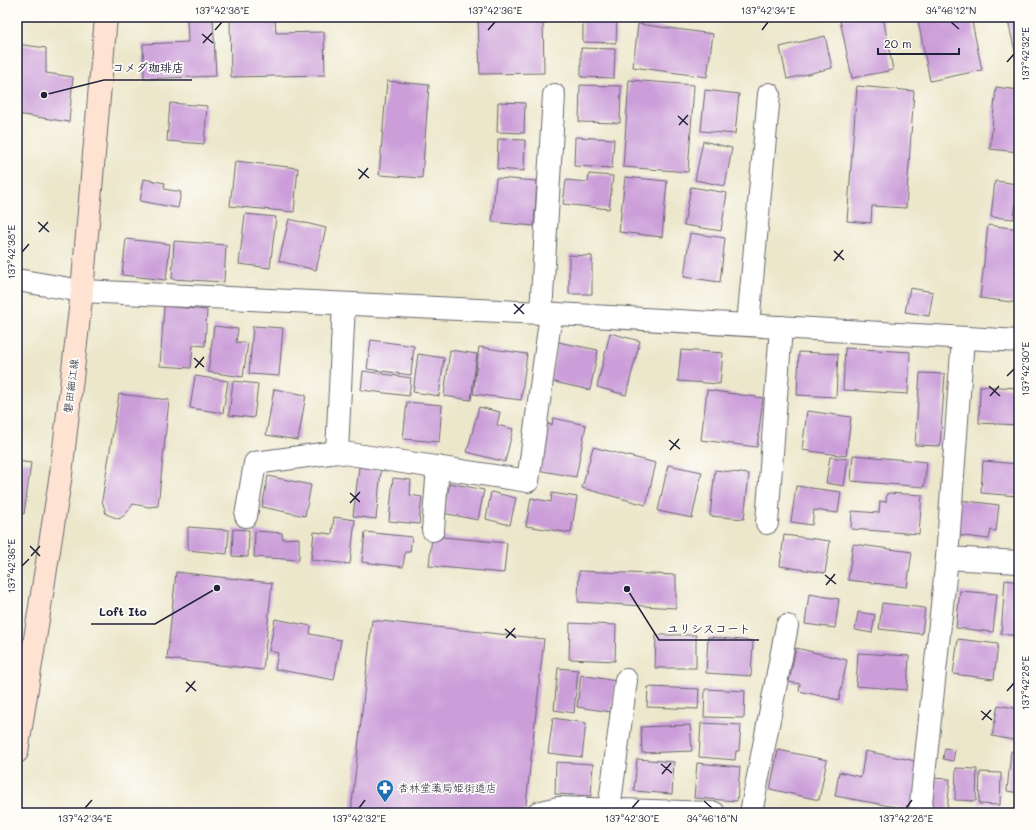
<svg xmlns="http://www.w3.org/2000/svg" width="1036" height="830" font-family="Mali,'Klee One',sans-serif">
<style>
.building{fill:#cb9dd9}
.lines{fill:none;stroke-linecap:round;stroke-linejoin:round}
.minor-casing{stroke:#69676d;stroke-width:24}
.tertiary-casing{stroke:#69676d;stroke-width:24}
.secondary-casing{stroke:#69676d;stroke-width:24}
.minor{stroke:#fff;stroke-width:22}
.tertiary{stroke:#fff;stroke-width:22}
.secondary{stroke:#fee3d2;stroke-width:22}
.ticks{fill:none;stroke:#22223b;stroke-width:1.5}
.labels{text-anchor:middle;stroke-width:3.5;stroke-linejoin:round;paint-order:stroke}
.street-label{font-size:11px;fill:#22223b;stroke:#fdfcf7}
.poi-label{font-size:11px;fill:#22223b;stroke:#fdfcf7;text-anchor:start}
.leader{fill:none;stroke:#22223b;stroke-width:1.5}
.callout-dot{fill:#22223b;stroke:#fdfcf7;stroke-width:1.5}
.callout-label{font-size:12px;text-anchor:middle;font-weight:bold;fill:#22223b;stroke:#fdfcf7;stroke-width:3.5;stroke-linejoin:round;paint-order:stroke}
.neatline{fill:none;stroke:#22223b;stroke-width:1.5}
.ticks-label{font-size:10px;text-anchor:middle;fill:#22223b}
</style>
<rect width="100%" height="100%" fill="#fdfcf7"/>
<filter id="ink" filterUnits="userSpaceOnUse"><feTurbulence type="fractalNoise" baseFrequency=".025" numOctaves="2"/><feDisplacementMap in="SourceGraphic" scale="8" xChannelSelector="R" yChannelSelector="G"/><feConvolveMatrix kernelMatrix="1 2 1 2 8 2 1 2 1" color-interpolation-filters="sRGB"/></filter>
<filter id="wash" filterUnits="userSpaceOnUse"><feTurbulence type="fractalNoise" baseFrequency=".012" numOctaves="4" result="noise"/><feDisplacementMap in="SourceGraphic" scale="16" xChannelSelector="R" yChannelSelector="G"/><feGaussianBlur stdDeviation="0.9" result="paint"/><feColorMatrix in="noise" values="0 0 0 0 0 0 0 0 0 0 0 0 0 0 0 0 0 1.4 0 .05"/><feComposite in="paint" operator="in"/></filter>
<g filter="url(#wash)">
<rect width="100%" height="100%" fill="#ece7cb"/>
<g id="blocks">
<!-- building -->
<g class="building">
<polygon points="187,17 213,17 216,76 144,79 143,44 188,42"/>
<polygon points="230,17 275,17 276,33 324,32 325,75 231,77"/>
<polygon points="478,17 543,17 544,73 480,74"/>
<polygon points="583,17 617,17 616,43 583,42"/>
<polygon points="856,17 883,17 893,70 852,78 840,20"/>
<polygon points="934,17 971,17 982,70 930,81 918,21"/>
<polygon points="1007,17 1019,17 1019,64 1018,64"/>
<polygon points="638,24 713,34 707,77 633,67"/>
<polygon points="825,36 832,68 787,79 780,47"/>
<polygon points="17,44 46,48 46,73 73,77 69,122 17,114"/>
<polygon points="581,48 615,49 614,78 581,77"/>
<polygon points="629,80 694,85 688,172 623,167"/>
<polygon points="387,81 429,85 422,178 379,175"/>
<polygon points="580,85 621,86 620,123 579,122"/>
<polygon points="857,86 914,91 906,208 872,206 871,223 847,221"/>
<polygon points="996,87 1019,90 1019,152 990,149"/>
<polygon points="705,90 739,94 735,134 701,131"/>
<polygon points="498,102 525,103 524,133 497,132"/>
<polygon points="170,103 207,106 204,144 167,141"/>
<polygon points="575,137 614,139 612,168 574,166"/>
<polygon points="498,139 525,140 524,171 497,169"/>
<polygon points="703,141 732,148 725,186 695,180"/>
<polygon points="235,161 298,168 294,212 230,206"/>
<polygon points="589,174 613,176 609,209 563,204 566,180 588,182"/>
<polygon points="625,177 667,181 662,237 619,232"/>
<polygon points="496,178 537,181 534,226 492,222"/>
<polygon points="144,179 165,183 164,189 181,192 178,208 140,201"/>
<polygon points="995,181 1018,184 1014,219 991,217"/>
<polygon points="691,187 727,193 721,231 684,225"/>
<polygon points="245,214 276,217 270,268 239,264"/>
<polygon points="289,219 326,228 316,270 279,261"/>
<polygon points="988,225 1019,229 1019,303 980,298"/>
<polygon points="690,233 725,238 720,282 684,277"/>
<polygon points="126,239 170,244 166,280 122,275"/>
<polygon points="174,241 226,245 224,282 172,279"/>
<polygon points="569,255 592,256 592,294 569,294"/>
<polygon points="910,288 933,292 929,316 905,312"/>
<polygon points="164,306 207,310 205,346 193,345 191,368 160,366"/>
<polygon points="214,326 238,329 236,342 248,343 243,377 208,372"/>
<polygon points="253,326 283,328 279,376 249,374"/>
<polygon points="610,333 640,341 626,395 597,387"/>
<polygon points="371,340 414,346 411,375 367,369"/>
<polygon points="558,342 598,350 590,390 550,381"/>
<polygon points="479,347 527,354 521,400 473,394"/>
<polygon points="845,348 910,352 908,394 843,390"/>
<polygon points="450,350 477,354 471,400 444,396"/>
<polygon points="681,350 723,353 720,384 678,381"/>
<polygon points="799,352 838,354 836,397 797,395"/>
<polygon points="418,354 444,358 439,396 413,392"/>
<polygon points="363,371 411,378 409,396 361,390"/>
<polygon points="920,373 945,374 940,446 915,445"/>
<polygon points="195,376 228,381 223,413 190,408"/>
<polygon points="233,381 258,384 254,418 229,415"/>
<polygon points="980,386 1019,388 1019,425 979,423"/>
<polygon points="274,389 306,395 298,440 266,435"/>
<polygon points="707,390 763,398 757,447 701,440"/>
<polygon points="119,394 169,400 158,506 149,507 133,504 125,515 119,519 106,514 102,500"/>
<polygon points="407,402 442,405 439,442 403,439"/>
<polygon points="479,407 500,412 497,425 513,429 505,462 467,452"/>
<polygon points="807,411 851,417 846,456 802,450"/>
<polygon points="553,418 586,425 576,477 537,470 546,424 552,425"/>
<polygon points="593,447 656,463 646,505 582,488"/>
<polygon points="853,455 927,462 924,487 851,481"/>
<polygon points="830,457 848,459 844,486 826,483"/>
<polygon points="17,461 31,463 24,514 17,512"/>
<polygon points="983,461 1019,464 1017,496 981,493"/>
<polygon points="668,465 702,472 692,518 658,511"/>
<polygon points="359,467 381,470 376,519 353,516"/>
<polygon points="715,470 749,474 744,519 710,516"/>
<polygon points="268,476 311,485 305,516 262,507"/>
<polygon points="393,478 411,480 410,495 422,497 419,524 389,521"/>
<polygon points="450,483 484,490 478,520 443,513"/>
<polygon points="796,486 841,492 838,513 814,510 812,525 791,522"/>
<polygon points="491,492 516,498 510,525 486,519"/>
<polygon points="552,493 577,497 571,533 526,526 531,498 551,502"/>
<polygon points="887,493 922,495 919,534 851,529 852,511 879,513 880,501 886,502"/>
<polygon points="959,500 999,505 996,531 991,530 989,539 955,535"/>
<polygon points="1018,509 1019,509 1019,540 1017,540"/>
<polygon points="334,517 355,520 350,564 311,560 314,532 332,534"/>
<polygon points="188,527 229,530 227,554 188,550"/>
<polygon points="233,529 249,530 248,557 232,556"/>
<polygon points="255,531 282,533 283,539 299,538 299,560 254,557"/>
<polygon points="365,532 412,537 410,552 405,552 403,567 362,562"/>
<polygon points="784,535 830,541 825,573 780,566"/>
<polygon points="432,536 507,543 504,573 429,566"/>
<polygon points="853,544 912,552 907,587 848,580"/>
<polygon points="579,571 676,575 676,608 578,602"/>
<polygon points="176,572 272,583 263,670 167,659"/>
<polygon points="1005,580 1019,582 1019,636 1001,634"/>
<polygon points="960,591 997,594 993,632 956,628"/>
<polygon points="809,594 839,599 835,628 805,624"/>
<polygon points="882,603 925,608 922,634 879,629"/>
<polygon points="858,612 875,615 872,633 855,630"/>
<polygon points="275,619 311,626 310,634 341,640 334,680 275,669 278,653 269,651"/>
<polygon points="372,620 544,639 525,813 351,813"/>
<polygon points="570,623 616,625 615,661 569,659"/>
<polygon points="656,635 696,635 696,668 655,668"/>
<polygon points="708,637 753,641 751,676 706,673"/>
<polygon points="958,639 998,644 994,679 953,674"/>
<polygon points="796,648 847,660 839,700 799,691 800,684 789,682"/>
<polygon points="858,653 909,656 907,690 856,686"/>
<polygon points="558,668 578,670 574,713 554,710"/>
<polygon points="581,675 616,681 611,712 577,707"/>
<polygon points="648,687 699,689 698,709 647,707"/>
<polygon points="705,689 745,691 744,718 704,717"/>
<polygon points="998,705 1019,709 1019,741 992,736"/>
<polygon points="553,718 586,723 582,757 548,753"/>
<polygon points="701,723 741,725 739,751 736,751 735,760 699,757"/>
<polygon points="690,725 692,751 642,753 641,727"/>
<polygon points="945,748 955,750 953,761 943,759"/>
<polygon points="778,750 827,760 819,800 770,789"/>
<polygon points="865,751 921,762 912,810 835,796 839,772 861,777"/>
<polygon points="1011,751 1019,752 1019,793 1007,791"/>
<polygon points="637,759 674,762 672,794 634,791"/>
<polygon points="556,762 593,764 591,796 555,794"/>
<polygon points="697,763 740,767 737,801 694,798"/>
<polygon points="956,768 977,769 976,801 955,800"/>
<polygon points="980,772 1001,773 1000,805 979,804"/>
<polygon points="930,778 950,779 947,812 927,811"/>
</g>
</g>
</g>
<g filter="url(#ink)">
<use href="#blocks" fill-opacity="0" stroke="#69676d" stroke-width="1"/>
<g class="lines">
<!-- minor casing -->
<g class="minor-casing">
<g id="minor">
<polyline points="17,280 82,291"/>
<polyline points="344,304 337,452 528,481 551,314"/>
<polyline points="541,313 554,95"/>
<polyline points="748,324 769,94"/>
<polyline points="246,516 255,463 337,452"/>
<polyline points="767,523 781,327"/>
<polyline points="433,530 438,467"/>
<polyline points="947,558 1019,562"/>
<polyline points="609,810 626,680"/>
<polyline points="538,813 558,808 714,813"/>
<polyline points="751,813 787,626"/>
<polyline points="920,813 947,558 963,338"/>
</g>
</g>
<!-- tertiary casing -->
<g class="tertiary-casing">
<polyline id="tertiary" points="82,291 541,313 1019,341"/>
</g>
<!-- secondary casing -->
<g class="secondary-casing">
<polyline id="secondary" points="17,752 61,474 82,291 106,17"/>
</g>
<!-- minor -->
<use href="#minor" class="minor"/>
<!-- tertiary -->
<use href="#tertiary" class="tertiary"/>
<!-- secondary -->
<use href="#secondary" class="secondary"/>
</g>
</g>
<!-- ticks -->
<path class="ticks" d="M951,22L959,29M215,30L222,22M488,30L495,22M762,30L768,22M202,34L213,43M203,43L212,33M1007,62L1014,54M678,116L688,125M679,125L688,115M358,169L369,178M359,179L368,168M38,222L49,232M39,232L48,222M834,251L844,260M22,252L29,244M834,261L843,250M514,304L524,314M514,314L524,304M194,358L204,367M195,368L204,357M1007,376L1014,369M989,386L1000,396M990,396L999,386M669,440L680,449M670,450L679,439M350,493L360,502M350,503L360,492M30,546L40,556M31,556L40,546M22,566L29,559M825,575L836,584M826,585L835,574M505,629L516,638M506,638L515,628M186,682L196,691M1007,691L1014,683M186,692L195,681M981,711L992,720M982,720L991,710M661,764L672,773M662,774L671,763M704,801L712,808M85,808L92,800M359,808L365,800M632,808L639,800M906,808L912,800"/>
<!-- icons -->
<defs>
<g id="pharmacy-pin" transform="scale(0.9)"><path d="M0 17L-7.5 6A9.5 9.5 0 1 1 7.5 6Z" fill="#1f6fb2" stroke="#fdfcf7"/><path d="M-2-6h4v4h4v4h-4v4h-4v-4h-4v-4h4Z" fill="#fff"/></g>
</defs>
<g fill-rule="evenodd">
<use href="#pharmacy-pin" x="385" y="788"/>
</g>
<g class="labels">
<!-- street labels -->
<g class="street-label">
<text transform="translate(71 386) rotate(-83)" y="4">磐田細江線</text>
</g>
<!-- poi labels -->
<g class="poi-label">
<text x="398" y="792">杏林堂薬局姫街道店</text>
</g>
</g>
<!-- callouts -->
<path class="leader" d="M44 95L104 80H192M217 588L155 624H91M627 589L659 640H759"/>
<g class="callout-dot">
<circle cx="44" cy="95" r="4"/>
<circle cx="217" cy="588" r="4"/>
<circle cx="627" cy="589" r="4"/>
</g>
<g class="callout-label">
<text x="148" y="72">コメダ珈琲店</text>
<text x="123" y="616">Loft Ito</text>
<text x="709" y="633">ユリシスコート</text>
</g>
<!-- margin -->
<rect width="1036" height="830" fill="none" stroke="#fdfcf7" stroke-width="44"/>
<!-- scale -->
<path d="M878 48v6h81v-6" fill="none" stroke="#22223b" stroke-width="2"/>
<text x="884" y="48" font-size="12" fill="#22223b" stroke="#fdfcf7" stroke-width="3" paint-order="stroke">20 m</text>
<rect x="22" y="22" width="992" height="786" class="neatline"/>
<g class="ticks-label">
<text x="222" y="14">137°42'38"E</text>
<text x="495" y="14">137°42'36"E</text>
<text x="768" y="14">137°42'34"E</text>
<text x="951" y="14">34°46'12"N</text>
<text transform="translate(1025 54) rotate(-90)" y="4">137°42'32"E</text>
<text transform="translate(11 252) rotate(-90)" y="4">137°42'38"E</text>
<text transform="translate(1025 369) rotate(-90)" y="4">137°42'30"E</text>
<text transform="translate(11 566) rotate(-90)" y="4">137°42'36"E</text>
<text transform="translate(1025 683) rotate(-90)" y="4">137°42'28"E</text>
<text x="85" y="822">137°42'34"E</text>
<text x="359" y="822">137°42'32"E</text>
<text x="632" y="822">137°42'30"E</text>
<text x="712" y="822">34°46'18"N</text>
<text x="906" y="822">137°42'28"E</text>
</g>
</svg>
